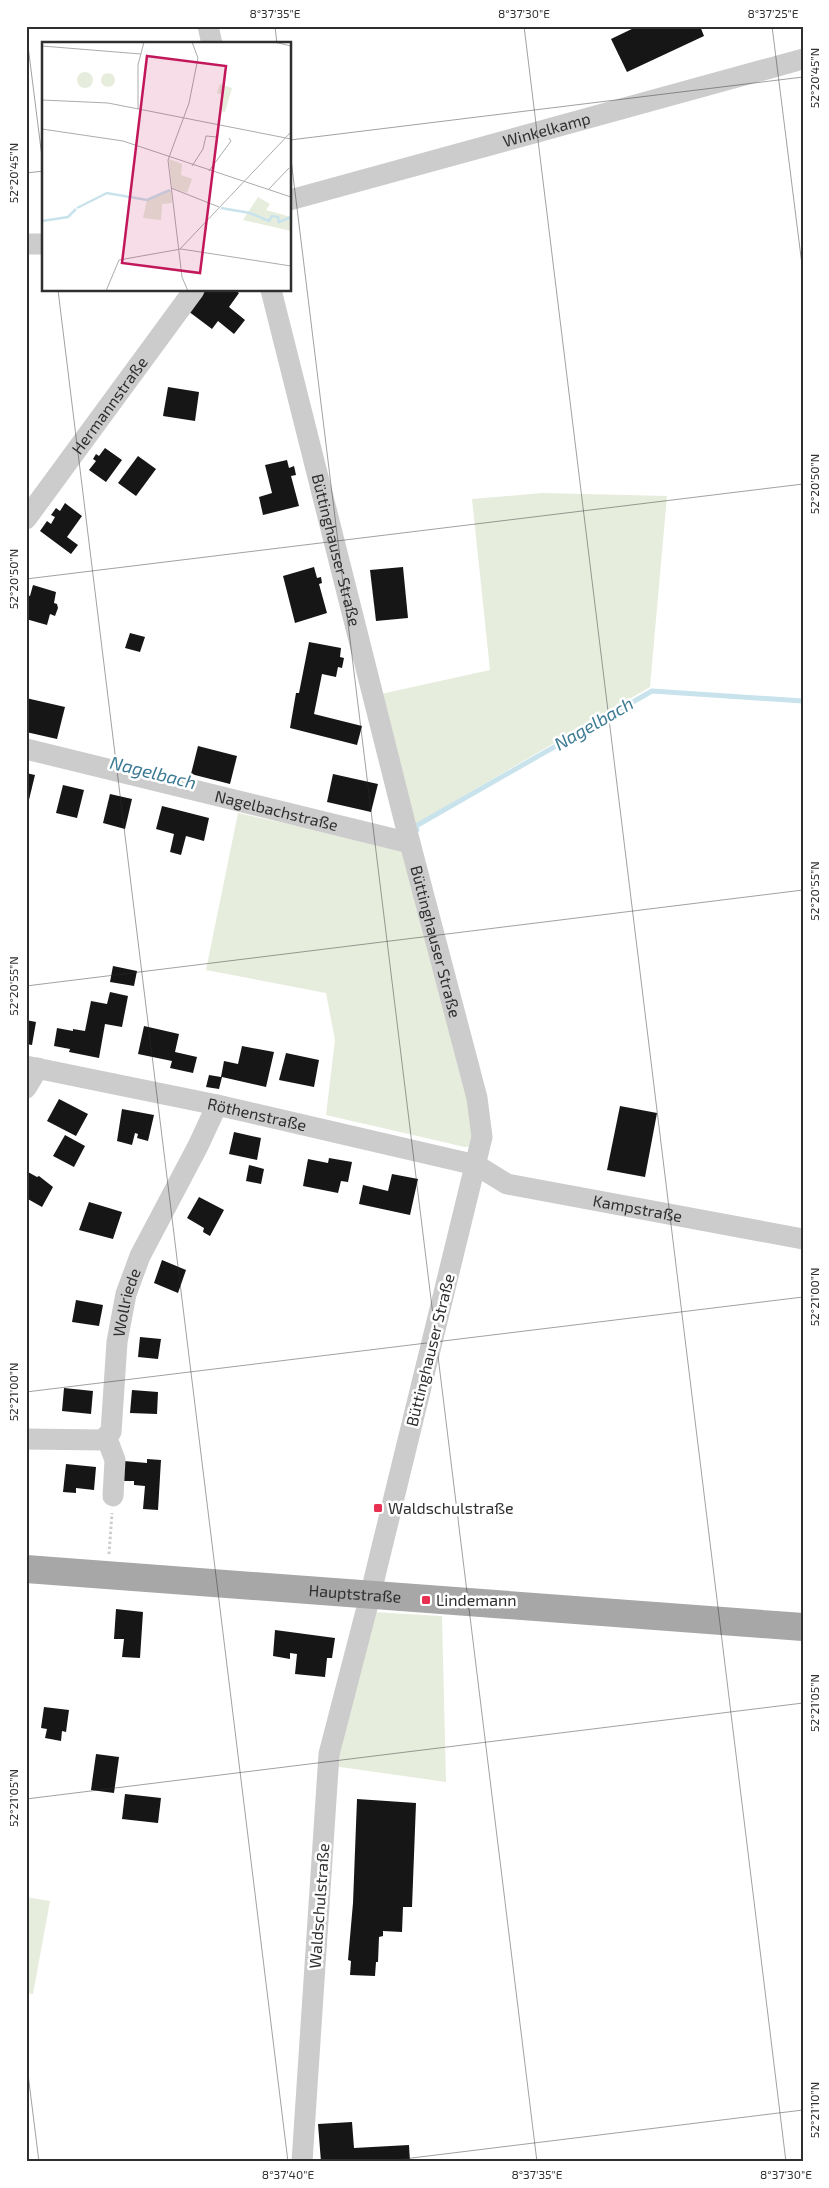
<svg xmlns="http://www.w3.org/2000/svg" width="829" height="2188" font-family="'Exo 2',sans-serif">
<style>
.green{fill:#e7eddd}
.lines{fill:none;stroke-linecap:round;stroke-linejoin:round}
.stream{stroke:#c9e3ed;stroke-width:5}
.building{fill:#161616}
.path{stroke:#ccc;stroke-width:3;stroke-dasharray:2.5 2.5;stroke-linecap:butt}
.minor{stroke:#ccc;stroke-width:21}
.major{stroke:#a7a7a7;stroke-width:28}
.ticks{fill:none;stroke:#2f2f2f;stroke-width:1;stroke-opacity:0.45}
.poi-dot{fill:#e83052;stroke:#fff;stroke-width:2}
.labels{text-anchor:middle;stroke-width:5;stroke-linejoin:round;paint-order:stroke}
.street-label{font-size:16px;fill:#2f2f2f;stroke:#fff}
.poi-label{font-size:16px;fill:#2f2f2f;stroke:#fff;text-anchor:start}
.water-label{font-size:18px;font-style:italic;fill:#3c7b93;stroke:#fff}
.inset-river{fill:none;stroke:#c9e3ed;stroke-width:2.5}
.inset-road{fill:none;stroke:#acacac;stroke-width:1}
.view{fill:#c2185b;fill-opacity:0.15;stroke:#c2185b;stroke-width:2.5}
.inset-edge{fill:none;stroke:#2f2f2f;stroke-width:2.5}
.neatline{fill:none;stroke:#2f2f2f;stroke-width:2}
.ticks-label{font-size:12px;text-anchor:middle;fill:#2f2f2f}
</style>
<rect width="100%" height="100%" fill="#fff"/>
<!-- green -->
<g class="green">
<polygon points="542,493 667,496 650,687 414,825 381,694 490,670 472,499"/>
<polygon points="238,813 405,849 476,1121 474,1146 465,1147 326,1115 335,1040 326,993 206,970"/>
<polygon points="372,1612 442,1616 446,1782 333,1766"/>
<polygon points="26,1897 50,1901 33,1994 26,1993"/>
</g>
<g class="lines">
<!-- stream -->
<polyline class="stream" points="417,830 416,826 652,691 803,701"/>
</g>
<!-- building -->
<g class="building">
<polygon points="638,26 700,26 704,36 627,72 611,39"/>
<polygon points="204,290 235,290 239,293 229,307 245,320 234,334 218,321 212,329 188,311"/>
<polygon points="168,387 199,392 195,421 163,416"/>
<polygon points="105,448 122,460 106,482 89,470 96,461 93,459 96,454 99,456"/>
<polygon points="138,456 156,469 136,496 118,483"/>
<polygon points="287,460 289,468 294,466 296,475 291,476 299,506 263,515 259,497 272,493 265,465"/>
<polygon points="65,503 82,516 67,537 78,545 71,554 40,531 47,521 51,524 55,517 51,515 56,508 60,511"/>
<polygon points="314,567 317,578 321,577 322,583 319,584 327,613 295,623 283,576"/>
<polygon points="403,567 408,618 376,621 370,570"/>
<polygon points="33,585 56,592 54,603 57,604 58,608 55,616 50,614 47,625 26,619 26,599 27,595 30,596"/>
<polygon points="130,633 145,637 140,652 125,648"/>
<polygon points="309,642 341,648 340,657 344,658 342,668 338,667 336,677 322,674 314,714 362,726 357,745 290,728 296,693 299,693"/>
<polygon points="26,698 65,707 57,739 26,732"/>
<polygon points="198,746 237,756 230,784 191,774"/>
<polygon points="26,773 35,775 27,808 26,808"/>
<polygon points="333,774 378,784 371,812 327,802"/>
<polygon points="63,785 84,790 77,818 56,813"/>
<polygon points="110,794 132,799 125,829 103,823"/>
<polygon points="162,806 209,818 204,841 186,836 181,855 170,852 174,834 156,829"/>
<polygon points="113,966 137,971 134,986 110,982"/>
<polygon points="110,992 128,996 122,1027 105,1024 99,1058 69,1052 70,1049 54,1046 57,1028 73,1031 73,1029 85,1031 91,1001 107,1004"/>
<polygon points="26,1020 36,1022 32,1045 26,1044"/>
<polygon points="144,1026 179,1034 175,1052 197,1057 193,1073 170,1068 172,1061 138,1054"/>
<polygon points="242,1046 274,1052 266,1087 222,1077 219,1089 206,1087 209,1075 221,1077 224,1061 238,1064"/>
<polygon points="286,1053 319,1060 314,1087 279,1080"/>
<polygon points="59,1099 88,1114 76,1136 47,1121"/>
<polygon points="620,1106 657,1113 645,1177 607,1170"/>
<polygon points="122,1109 154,1115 148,1141 137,1138 138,1134 135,1133 132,1145 117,1141"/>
<polygon points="234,1132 261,1138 257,1160 229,1154"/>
<polygon points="65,1135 85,1146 74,1167 53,1156"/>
<polygon points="329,1158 352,1162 348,1182 341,1181 338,1193 303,1186 308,1159 328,1163"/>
<polygon points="249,1165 264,1169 261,1184 246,1181"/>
<polygon points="28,1172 37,1177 39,1176 53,1187 42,1207 26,1198 26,1176"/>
<polygon points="392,1174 418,1179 410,1215 359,1204 363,1185 388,1191"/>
<polygon points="199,1197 224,1210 210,1236 203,1232 204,1228 187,1218"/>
<polygon points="89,1202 122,1212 113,1239 79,1230"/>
<polygon points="162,1260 186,1270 178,1293 154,1283"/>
<polygon points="76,1300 103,1305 99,1326 72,1322"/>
<polygon points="140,1337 161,1339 158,1359 138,1357"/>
<polygon points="64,1388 93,1391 91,1414 62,1411"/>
<polygon points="132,1390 158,1392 157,1414 130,1413"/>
<polygon points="147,1459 161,1460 158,1510 143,1509 145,1486 134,1485 134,1481 123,1481 124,1461 147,1463"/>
<polygon points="66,1464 96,1467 94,1490 76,1488 76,1493 63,1492"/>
<polygon points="116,1609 143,1612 140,1658 122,1657 124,1639 114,1639"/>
<polygon points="275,1630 335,1638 332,1658 327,1658 325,1677 295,1674 297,1654 290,1653 290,1659 273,1656"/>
<polygon points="44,1707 69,1710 66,1732 62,1731 61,1741 45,1738 47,1729 41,1728"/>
<polygon points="96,1754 119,1757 114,1793 91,1790"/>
<polygon points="125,1794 161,1798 158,1823 122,1819"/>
<polygon points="357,1799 416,1803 412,1907 403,1907 402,1932 383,1931 383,1936 379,1937 378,1962 376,1962 375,1976 350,1975 351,1961 348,1960 353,1903"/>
<polygon points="352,2122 354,2148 409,2145 410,2162 321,2162 318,2124"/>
</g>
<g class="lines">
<!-- path -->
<polyline class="path" points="109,1554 112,1513"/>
<!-- minor -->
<g class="minor">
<polyline points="208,26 212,44"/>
<path id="s1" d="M290,200L803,59"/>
<polyline points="26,244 44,244"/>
<path id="s2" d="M271,290L410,843L477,1098L482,1137L370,1596L329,1754L302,2162"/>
<path id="s3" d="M26,519L194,290"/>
<path id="s4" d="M26,749L410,843"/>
<path id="s5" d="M26,1066L217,1105L476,1165L507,1184L803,1239"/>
<polyline points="26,1088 38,1068"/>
<polyline points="106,1436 115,1460 113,1496"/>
<path id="s6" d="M26,1439L103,1440L111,1432L117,1342L126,1294L140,1256L198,1146L217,1105"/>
</g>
<!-- major -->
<path class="major" id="s7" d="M26,1569L803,1627"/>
</g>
<!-- ticks -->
<path class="ticks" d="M275,26L277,44M524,26L786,2162M772,26L803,273M26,30L44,173M290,140L803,77M290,151L537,2162M26,173L44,171M58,290L288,2162M26,579L803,484M26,986L803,890M26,1392L803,1297M26,1799L803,1703M26,2058L39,2162M379,2162L803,2110"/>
<!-- markers -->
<g class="poi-dot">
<rect x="373" y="1503" width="10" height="10" rx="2.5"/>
<rect x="421" y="1595" width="10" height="10" rx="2.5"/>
</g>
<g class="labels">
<!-- street labels -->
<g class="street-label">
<text dy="6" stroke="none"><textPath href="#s1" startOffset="266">Winkelkamp</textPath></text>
<text dy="6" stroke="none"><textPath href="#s3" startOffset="141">Hermannstraße</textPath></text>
<text dy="6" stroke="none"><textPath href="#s2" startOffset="268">Büttinghauser Straße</textPath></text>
<text dy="6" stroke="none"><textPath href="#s4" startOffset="258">Nagelbachstraße</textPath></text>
<text dy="6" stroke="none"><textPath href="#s2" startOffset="672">Büttinghauser Straße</textPath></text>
<text dy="6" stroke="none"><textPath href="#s5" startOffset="236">Röthenstraße</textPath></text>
<text dy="6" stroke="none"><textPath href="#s5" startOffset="630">Kampstraße</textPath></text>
<text dy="6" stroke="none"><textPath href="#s6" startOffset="219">Wollriede</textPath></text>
<text transform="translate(430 1350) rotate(-76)" y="6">Büttinghauser Straße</text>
<text dy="6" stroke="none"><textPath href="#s7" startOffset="330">Hauptstraße</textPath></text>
<text transform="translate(319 1906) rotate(-86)" y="6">Waldschulstraße</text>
</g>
<!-- poi labels -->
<g class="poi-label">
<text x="388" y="1514">Waldschulstraße</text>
<text x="436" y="1606">Lindemann</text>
</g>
<!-- water labels -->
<g class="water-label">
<text transform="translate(594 724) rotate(-30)" y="6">Nagelbach</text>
<text transform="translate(153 773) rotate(14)" y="6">Nagelbach</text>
</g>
</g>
<!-- overview -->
<g transform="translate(42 42)">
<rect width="249" height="249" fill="#fff"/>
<path d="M35 38a8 8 0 1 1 16 0a8 8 0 1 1-16 0ZM59 38a7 7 0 1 1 14 0a7 7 0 1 1-14 0ZM178,42L190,46L183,70L177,69L181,53L175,51ZM127,117L140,122L139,133L150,137L145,151L130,146ZM129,148L130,161L120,162L119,178L101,176L105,158ZM216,155L228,162L224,168L249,175V189L201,178Z" fill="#e7eddd"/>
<path class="inset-river" d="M35,166L65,151L105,158L128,148M179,166L208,171L227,179L230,174L236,175L237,180L249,175M0,179L26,175L34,167"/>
<path class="inset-road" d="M232,0L249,4M0,4L99,12M0,58L66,61L249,97M96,67V23L102,0M0,87L81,99L249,155M150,124L161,107L164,94L175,95M167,129L189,99L187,96M129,146L177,165M226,148L247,126M138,207L249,90M64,249L77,218L139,207L249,224M146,249L140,235L126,118L147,61L156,16L150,0"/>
<path class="view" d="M105,14L184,24L158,231L80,221Z"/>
<rect width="249" height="249" class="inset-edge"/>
</g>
<!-- border -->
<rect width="829" height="2188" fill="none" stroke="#ffffff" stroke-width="55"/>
<rect x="28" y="28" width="774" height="2132" class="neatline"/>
<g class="ticks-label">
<text x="275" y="18">8°37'35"E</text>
<text x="524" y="18">8°37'30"E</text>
<text x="773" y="18">8°37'25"E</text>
<text transform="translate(815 78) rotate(-90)" y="4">52°20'45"N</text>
<text transform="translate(14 173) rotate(-90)" y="4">52°20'45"N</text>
<text transform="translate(815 484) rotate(-90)" y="4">52°20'50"N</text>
<text transform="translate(14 579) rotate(-90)" y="4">52°20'50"N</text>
<text transform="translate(815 891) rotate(-90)" y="4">52°20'55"N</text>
<text transform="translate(14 986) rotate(-90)" y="4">52°20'55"N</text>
<text transform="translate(815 1297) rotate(-90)" y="4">52°21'00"N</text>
<text transform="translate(14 1392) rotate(-90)" y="4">52°21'00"N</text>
<text transform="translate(815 1703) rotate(-90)" y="4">52°21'05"N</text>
<text transform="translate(14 1798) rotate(-90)" y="4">52°21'05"N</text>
<text transform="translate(815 2110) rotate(-90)" y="4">52°21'10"N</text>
<text x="288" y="2179">8°37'40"E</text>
<text x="537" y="2179">8°37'35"E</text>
<text x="786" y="2179">8°37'30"E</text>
</g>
</svg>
